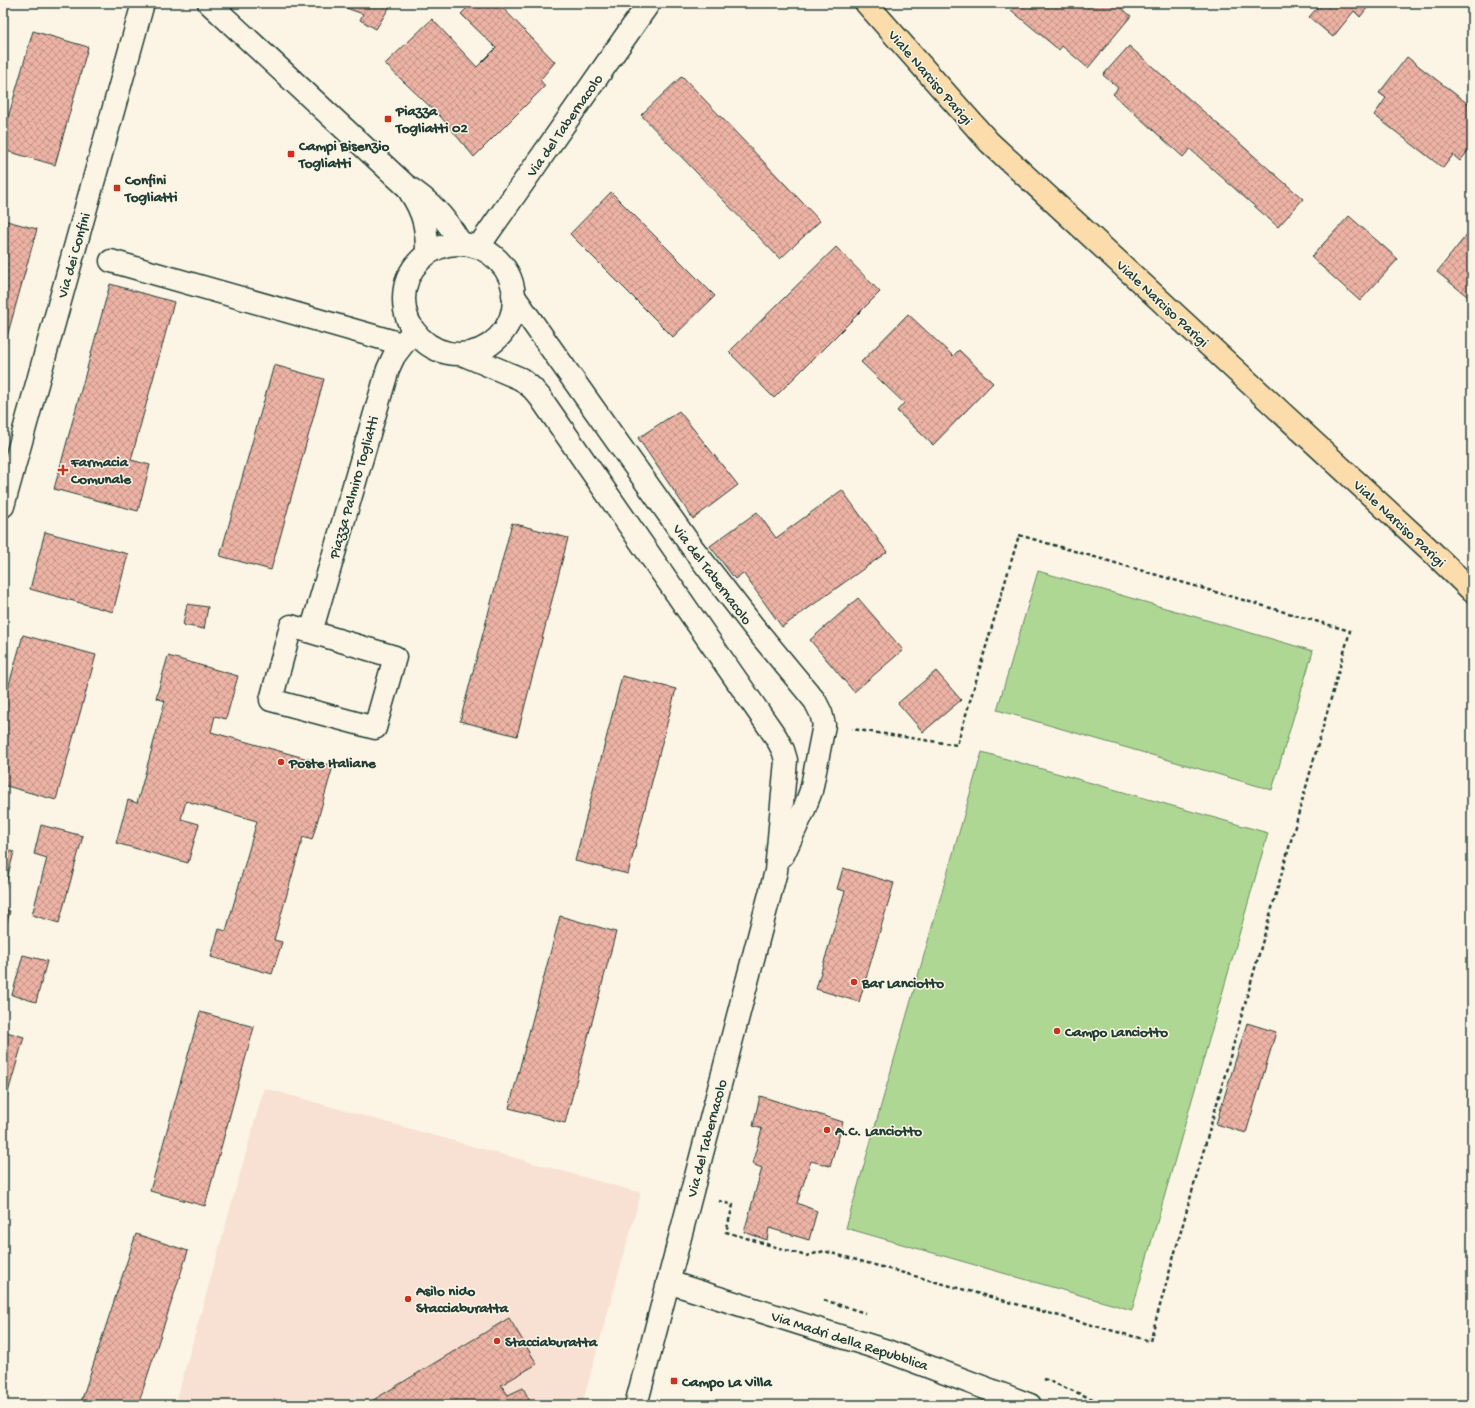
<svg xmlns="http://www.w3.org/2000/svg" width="1475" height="1408" font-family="'Gochi Hand',sans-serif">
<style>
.built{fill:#f8e1d2}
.green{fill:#afd794;stroke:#678a64}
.building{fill:url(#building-cross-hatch);stroke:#1f3d34}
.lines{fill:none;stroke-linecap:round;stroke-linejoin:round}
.minor-casing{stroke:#1f3d34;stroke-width:25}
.tertiary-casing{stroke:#1f3d34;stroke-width:25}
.primary-casing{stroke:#1f3d34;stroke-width:25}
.path{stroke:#1f3d34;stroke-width:2.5;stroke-dasharray:4 3;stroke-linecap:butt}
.minor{stroke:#fcf5e5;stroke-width:22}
.tertiary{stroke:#fcf5e5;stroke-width:22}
.primary{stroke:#fddcac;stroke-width:22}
.poi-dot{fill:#c8321e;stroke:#fcf5e5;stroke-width:1.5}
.labels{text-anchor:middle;stroke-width:3;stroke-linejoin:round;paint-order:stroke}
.street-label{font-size:15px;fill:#1f3d34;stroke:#fcf5e5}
.poi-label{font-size:15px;font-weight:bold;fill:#1f3d34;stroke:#fcf5e5;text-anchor:start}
</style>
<defs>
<pattern id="building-cross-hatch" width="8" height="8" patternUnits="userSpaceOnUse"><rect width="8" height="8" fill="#edb3a5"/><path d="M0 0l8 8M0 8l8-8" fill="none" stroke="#bf9387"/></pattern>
</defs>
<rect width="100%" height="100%" fill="#fcf5e5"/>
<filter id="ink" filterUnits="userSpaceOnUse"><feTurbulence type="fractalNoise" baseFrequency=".025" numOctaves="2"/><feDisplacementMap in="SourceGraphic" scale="8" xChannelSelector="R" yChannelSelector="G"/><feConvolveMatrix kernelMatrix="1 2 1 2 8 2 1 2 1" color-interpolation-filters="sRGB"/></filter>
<g filter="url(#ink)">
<!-- built -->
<polygon class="built" points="264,1088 641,1193 582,1405 175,1405"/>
<!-- green -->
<g class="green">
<polygon points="1038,571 1313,651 1272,790 997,710"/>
<polygon points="982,752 1268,833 1132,1310 846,1228"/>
</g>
<!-- building -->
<g class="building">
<polygon points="332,3 392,3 376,29 360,20 363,14"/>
<polygon points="472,3 498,3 555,62 540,80 545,86 474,157 441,117 385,64 432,19 477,67 496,48 461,14"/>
<polygon points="1015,3 1116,3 1131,16 1088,68 1062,46 1059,50 1011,10 1016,4"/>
<polygon points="1310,3 1371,3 1360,17 1354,11 1333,37 1309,17 1317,8"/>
<polygon points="33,31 88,47 55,165 3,150 3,135"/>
<polygon points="1129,46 1303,199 1278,227 1190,149 1183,157 1113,94 1118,88 1103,75"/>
<polygon points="1407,57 1472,107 1472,146 1460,161 1453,155 1443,168 1374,115 1386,98 1379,93"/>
<polygon points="682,76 820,221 780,259 641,115"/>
<polygon points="611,192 715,296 673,337 570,234"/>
<polygon points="1349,216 1398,259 1360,301 1311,257"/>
<polygon points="3,220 37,229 3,351"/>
<polygon points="1472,228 1472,300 1437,272"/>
<polygon points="836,247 880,292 774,398 729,352"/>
<polygon points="110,284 174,302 131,460 150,465 138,511 54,489"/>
<polygon points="908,314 953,356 959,350 993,383 933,445 897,411 904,403 861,362"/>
<polygon points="274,365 324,379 271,570 220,556"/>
<polygon points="679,411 738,485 693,519 638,438"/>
<polygon points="842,490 887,552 782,627 743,573 735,579 710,546 757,512 776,538"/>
<polygon points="512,523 568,538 517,736 460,721"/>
<polygon points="45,532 128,554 113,612 30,589"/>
<polygon points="858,598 903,650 854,692 810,640"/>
<polygon points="187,604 208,607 204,629 183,625"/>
<polygon points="23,635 96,655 56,800 3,785 3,706"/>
<polygon points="168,656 238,676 226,719 215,716 211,732 333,766 312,840 303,837 274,940 282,942 272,974 211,957 219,929 226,931 257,821 186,801 181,819 199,824 188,863 116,843 128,800 137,803 165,701 156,698"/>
<polygon points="936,671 961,700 923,732 898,703"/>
<polygon points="622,676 676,689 628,874 575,861"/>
<polygon points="41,825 83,836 59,923 32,915 47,858 34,854"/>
<polygon points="3,849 14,852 3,895"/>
<polygon points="843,868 894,883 859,1002 816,989 845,891 837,889"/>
<polygon points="3,909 10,911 3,938"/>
<polygon points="560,916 616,932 565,1123 509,1108"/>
<polygon points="23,955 47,961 36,1002 12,995"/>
<polygon points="200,1012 254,1027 205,1206 150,1191"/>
<polygon points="1247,1023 1276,1032 1246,1133 1216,1124"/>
<polygon points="3,1031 24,1037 3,1110"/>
<polygon points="760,1096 843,1122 830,1166 811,1161 797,1203 817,1211 809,1240 769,1228 767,1240 744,1232 762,1168 752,1164 762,1129 753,1126"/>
<polygon points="136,1234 188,1251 138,1405 80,1405"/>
<polygon points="509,1318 537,1364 501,1385 508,1395 523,1388 532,1405 365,1405"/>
</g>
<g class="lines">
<!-- minor casing -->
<g class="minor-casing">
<g id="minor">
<path d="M209,3L405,185C431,202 444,216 460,242"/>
<path d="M410,192C424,213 427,228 427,253"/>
<circle cx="459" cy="299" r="55"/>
<polyline points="479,246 649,3"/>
<polyline points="111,261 402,344"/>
<polyline points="513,295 694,550 753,626 815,701 821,713 824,725 811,791 803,812 783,855"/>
<polyline points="462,354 521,379 532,388 540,397 776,737 783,750 786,760 776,871 636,1405"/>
<polyline points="311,632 395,657 375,728 271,700 291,626 311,632 388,369 394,356 413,331"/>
<polyline points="668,1282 887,1351 1030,1405"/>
</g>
</g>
<!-- tertiary casing -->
<g class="tertiary-casing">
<polyline id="tertiary" points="3,506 143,3"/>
</g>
<!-- primary casing -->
<g class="primary-casing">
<polyline id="primary" points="866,3 989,142 1430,550 1472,591"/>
</g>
<!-- path -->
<g class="path">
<polyline points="719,1201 733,1205 726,1232 806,1256 824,1251 1150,1341 1350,631 1019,535 957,745 852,729"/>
<polyline points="824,1300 865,1313"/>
<polyline points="1044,1379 1107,1405"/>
</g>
<!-- minor -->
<use href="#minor" class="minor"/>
<!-- tertiary -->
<use href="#tertiary" class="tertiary"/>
<!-- primary -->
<use href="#primary" class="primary"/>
</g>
</g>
<!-- markers -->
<g class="poi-dot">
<rect x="384" y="115" width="8" height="8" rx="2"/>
<rect x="287" y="150" width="8" height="8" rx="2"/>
<rect x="113" y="184" width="8" height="8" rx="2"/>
<path d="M61 464h4v4h4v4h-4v4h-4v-4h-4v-4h4z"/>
<circle cx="281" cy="762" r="4"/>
<circle cx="854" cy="982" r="4"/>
<circle cx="1057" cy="1031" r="4"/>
<circle cx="827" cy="1130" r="4"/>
<circle cx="408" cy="1299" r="4"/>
<circle cx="497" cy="1341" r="4"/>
<rect x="670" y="1377" width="8" height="8" rx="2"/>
</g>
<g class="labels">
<!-- street labels -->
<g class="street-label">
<text transform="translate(931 77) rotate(49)" y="5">Viale Narciso Parigi</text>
<text transform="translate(564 125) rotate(-55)" y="5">Via del Tabernacolo</text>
<text transform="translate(73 255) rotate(-74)" y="5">Via dei Confini</text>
<text transform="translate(1163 303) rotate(43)" y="5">Viale Narciso Parigi</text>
<text transform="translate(353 487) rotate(-74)" y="5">Piazza Palmiro Togliatti</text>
<text transform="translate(1400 523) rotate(43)" y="5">Viale Narciso Parigi</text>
<text transform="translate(713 574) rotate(53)" y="5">Via del Tabernacolo</text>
<text transform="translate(706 1138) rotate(-75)" y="5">Via del Tabernacolo</text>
<text transform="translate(850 1340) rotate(18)" y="5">Via Madri della Repubblica</text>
</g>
<!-- poi labels -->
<g class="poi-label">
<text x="396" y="115">Piazza<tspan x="396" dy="17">Togliatti 02</tspan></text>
<text x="299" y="150">Campi Bisenzio<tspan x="299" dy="17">Togliatti</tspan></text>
<text x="125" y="184">Confini<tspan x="125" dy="17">Togliatti</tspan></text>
<text x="71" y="466">Farmacia<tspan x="71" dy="17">Comunale</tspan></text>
<text x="289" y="767">Poste Italiane</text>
<text x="862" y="987">Bar Lanciotto</text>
<text x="1065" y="1036">Campo Lanciotto</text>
<text x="835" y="1135">A.C. Lanciotto</text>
<text x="416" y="1295">Asilo nido<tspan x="416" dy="17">Stacciaburatta</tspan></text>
<text x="505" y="1346">Stacciaburatta</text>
<text x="682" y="1386">Campo La Villa</text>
</g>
</g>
<!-- margin -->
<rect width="1475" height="1408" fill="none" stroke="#fcf5e5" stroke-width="16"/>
<rect x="8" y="8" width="1459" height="1392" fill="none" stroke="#1f3d34" stroke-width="1.5" filter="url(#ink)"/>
</svg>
